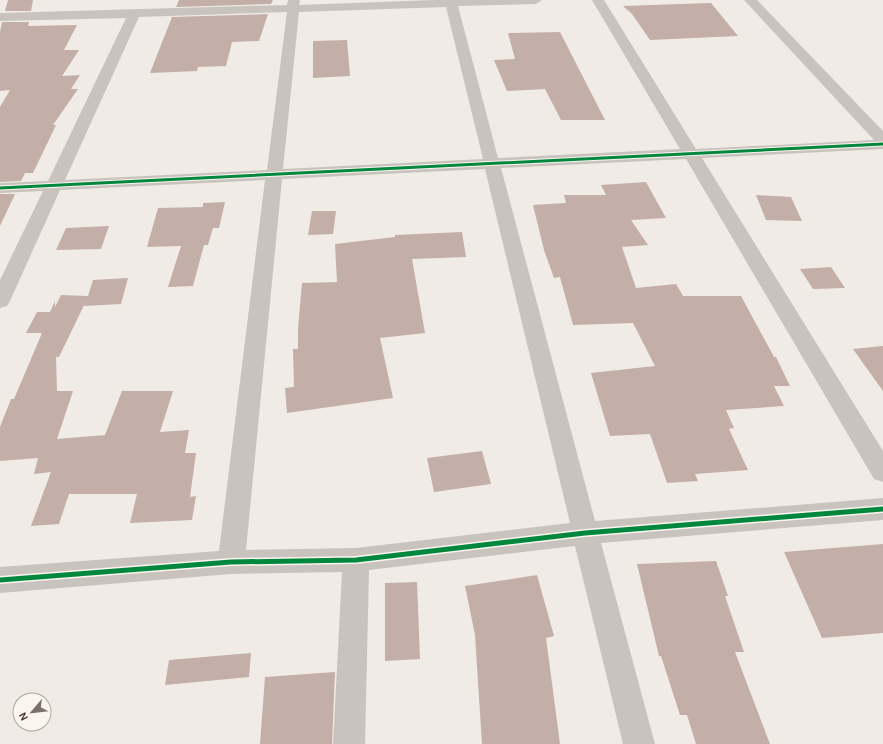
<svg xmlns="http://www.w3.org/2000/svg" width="883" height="744" font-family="Karla,sans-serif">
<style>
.building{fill:#c3afa7}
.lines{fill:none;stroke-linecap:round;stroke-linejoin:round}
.minor{fill:#c9c3be;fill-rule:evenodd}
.cycleway-far1-casing{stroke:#fbf5ee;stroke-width:5}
.cycleway-casing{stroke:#fbf5ee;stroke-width:8}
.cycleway-far1{stroke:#00873e;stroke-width:3}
.cycleway{stroke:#00873e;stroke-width:5}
</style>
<rect width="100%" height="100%" fill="#f0ebe5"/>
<!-- building -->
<g class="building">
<polygon points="8,0 33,0 31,11 5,11"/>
<polygon points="179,0 273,0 271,4 176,7"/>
<polygon points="711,3 738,36 650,40 632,14 623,6"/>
<polygon points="268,14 259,41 232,42 226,66 198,67 197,71 150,73 172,17"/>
<polygon points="2,22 29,22 28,26 77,25 64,50 79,50 62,76 80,75 71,89 78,89 53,125 56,125 33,173 25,173 21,181 0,182 0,107 10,90 0,91 0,32"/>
<polygon points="560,32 605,120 561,120 545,89 507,91 494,60 515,59 508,33"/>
<polygon points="347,40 350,76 313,78 313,41"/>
<polygon points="646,182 666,218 631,220 648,245 622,247 636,288 676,284 683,296 741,296 774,357 776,357 790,386 774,386 784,406 726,410 734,428 729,429 748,470 695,474 698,481 667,483 650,434 610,436 591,373 655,366 633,323 573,325 560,277 554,278 544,250 533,205 566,203 564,195 606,195 601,185"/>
<polygon points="0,194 15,194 0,226"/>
<polygon points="756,195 791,197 802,221 766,220"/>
<polygon points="225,202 219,228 213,228 208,245 204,245 193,286 168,287 181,246 147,247 158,208 203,207 203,203"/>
<polygon points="312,211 336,211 333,234 308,235"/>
<polygon points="109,226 101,249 56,250 66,228"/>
<polygon points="462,232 466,257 412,259 425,333 380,338 393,398 287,413 285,388 294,387 293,349 298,349 298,328 302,283 337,282 335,244 395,237 395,235"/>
<polygon points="831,267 845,288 813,289 800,269"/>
<polygon points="128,278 121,304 84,306 87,299 59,357 56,357 57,391 73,391 57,439 105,435 122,391 173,391 160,432 189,430 185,453 196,453 190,497 196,496 192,520 130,523 137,494 69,494 59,524 31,526 51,472 34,474 38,458 0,461 0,427 11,399 14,399 42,333 26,333 37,312 50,312 55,301 55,307 61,295 88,296 93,280"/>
<polygon points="883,346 883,391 853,349"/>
<polygon points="482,451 491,484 434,492 427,458"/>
<polygon points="883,544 883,633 822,638 784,552"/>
<polygon points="716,561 728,596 725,596 744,652 735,652 770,744 696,744 687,715 680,715 661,656 659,656 637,564"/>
<polygon points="537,575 554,636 546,638 560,744 482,744 475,635 465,586"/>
<polygon points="417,582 420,659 385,661 385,583"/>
<polygon points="251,653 249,677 165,685 169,660"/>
<polygon points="335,672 332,744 260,744 265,677"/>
</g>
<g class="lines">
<!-- minor -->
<path class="minor" d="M288,0H300L299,5L434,0H542L536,4L458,6L498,158L680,149L592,0H604L696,149L874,140L744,0H757L883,131V149L702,158L883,451V482L874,479L686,159L501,168L595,521L883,498V520L601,543L655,744H623L575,546L369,570L365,744H333L342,572L231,574L0,593V567L219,551L265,180L60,190L10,301L7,306L0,308V280L43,191L0,193V183L48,181L126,18L0,21V13L287,5ZM446,7L483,159L283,169L299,12ZM287,12L267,170L65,180L139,17ZM485,169L570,523L356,548L246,550L282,179Z"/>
<!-- cycleway-far1 casing -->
<g class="cycleway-far1-casing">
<polyline id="cycleway-far1" points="0,188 883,144"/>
</g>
<!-- cycleway casing -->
<g class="cycleway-casing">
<polyline id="cycleway" points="0,580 231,562 356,560 585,533 883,509"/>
</g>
<!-- cycleway-far1 -->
<use href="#cycleway-far1" class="cycleway-far1"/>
<!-- cycleway -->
<use href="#cycleway" class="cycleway"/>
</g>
<!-- north arrow -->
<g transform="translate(32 712) rotate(242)"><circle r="19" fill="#fbf5ee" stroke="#aea6a0"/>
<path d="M0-3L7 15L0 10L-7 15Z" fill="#7a716c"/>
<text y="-6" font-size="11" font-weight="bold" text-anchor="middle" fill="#3b302b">N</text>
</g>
</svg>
